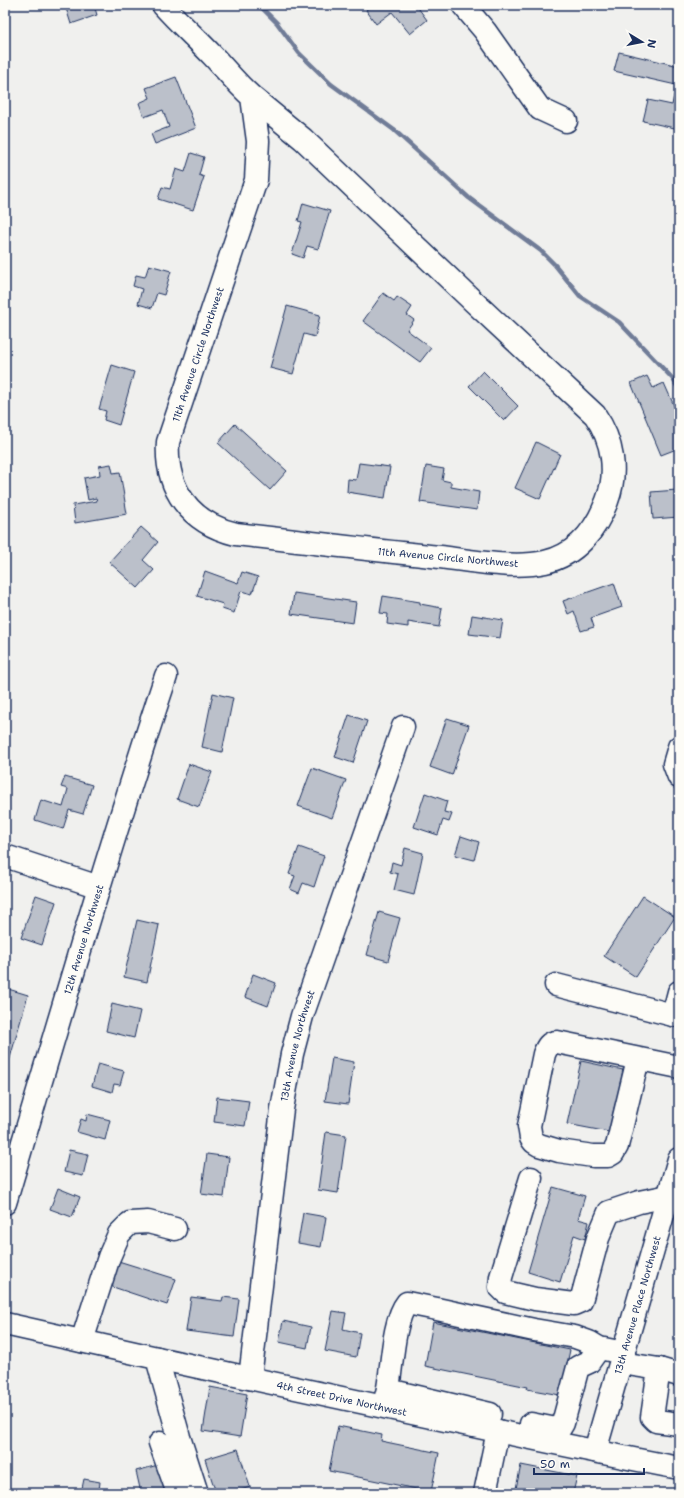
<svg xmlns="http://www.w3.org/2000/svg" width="684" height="1498" font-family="'Shantell Sans',sans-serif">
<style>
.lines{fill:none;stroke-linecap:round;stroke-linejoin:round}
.stream{stroke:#6f7b97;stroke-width:4.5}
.building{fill:#bbc0ca;stroke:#1b2f5e}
.minor-casing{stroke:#1b2f5e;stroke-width:25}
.major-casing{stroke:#1b2f5e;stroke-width:25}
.minor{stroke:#fdfcf7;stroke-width:22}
.major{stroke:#fdfcf7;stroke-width:22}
.labels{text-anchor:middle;stroke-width:3.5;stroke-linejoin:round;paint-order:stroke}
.street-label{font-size:10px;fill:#1b2f5e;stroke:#fdfcf7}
</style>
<rect width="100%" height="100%" fill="#f0f0ee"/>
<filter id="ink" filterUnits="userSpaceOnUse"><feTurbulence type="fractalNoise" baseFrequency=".025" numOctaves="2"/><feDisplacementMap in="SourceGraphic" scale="8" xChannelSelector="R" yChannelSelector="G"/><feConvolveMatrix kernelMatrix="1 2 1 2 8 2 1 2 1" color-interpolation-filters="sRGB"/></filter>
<g filter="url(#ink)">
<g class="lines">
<!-- stream -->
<polyline class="stream" points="259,5 277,23 299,53 331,84 394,130 469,198 541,251 555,265 580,296 619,322 673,379 679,390"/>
</g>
<!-- building -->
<g class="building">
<polygon points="65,5 94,5 97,15 71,24"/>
<polygon points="372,5 416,5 427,20 410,34 392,12 376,24 366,10"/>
<polygon points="619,52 679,66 679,129 643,121 648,100 672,105 676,85 614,71"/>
<polygon points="176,77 196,128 155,144 151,134 169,127 163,110 144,117 139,103 150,98 146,88"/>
<polygon points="191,153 204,157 199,175 204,177 193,210 158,199 162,187 170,189 176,169 185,172"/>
<polygon points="303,203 330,211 318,249 307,246 303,258 292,254 302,222 298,221"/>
<polygon points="149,265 171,271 164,295 157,293 152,308 138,304 142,289 133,286 136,275 145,277"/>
<polygon points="383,293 394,301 397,297 412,307 407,315 414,320 407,330 431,348 420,362 363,321"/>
<polygon points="287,306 320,315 315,337 304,334 293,374 270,368"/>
<polygon points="112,365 134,372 119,425 104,420 106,411 99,409"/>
<polygon points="483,371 518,406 504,421 469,386"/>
<polygon points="647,376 653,388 664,383 679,417 679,448 661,455 631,383"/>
<polygon points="235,424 287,471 270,490 218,443"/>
<polygon points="536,442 560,454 540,499 515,488"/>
<polygon points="359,463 390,467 385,498 347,492 348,479 356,480"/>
<polygon points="111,464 113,473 120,472 127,514 75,523 73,505 97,501 96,498 88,500 84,478 100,475 99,466"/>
<polygon points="426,466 444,469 442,480 451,482 451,487 479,492 477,510 420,502"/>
<polygon points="677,490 679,517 653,519 651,492"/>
<polygon points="141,527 158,542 143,560 154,570 138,588 109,562"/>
<polygon points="205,571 238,583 242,572 258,577 252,594 241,591 234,613 222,609 223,604 197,596"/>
<polygon points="614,583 622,607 591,618 594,627 581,631 574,611 568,614 563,601"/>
<polygon points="294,593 356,602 353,623 291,614"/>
<polygon points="383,596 420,602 420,604 442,608 439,627 408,622 408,627 387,624 388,614 380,613"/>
<polygon points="472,615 503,620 500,638 469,634"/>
<polygon points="213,693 233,698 222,752 202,747"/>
<polygon points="349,715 367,721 353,763 335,757"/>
<polygon points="447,718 469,725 452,775 430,767"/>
<polygon points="189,764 212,772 199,807 177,799"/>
<polygon points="312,768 346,780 332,818 298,806"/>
<polygon points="65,777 92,785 83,814 69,810 63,829 35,820 41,800 63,807 68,789 61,787"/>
<polygon points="425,793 447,801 444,812 452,814 449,822 443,820 438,835 414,827"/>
<polygon points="461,836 479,842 474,860 455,855"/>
<polygon points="299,847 324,856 314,887 303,883 299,893 290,889 295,876 289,874"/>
<polygon points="405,848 423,853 414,895 394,890 398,874 390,872 392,862 401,865"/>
<polygon points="36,895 56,902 42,945 21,938"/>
<polygon points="643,896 675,917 636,977 604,956"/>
<polygon points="379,912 400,918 388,961 367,955"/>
<polygon points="137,920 159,925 147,982 124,977"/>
<polygon points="253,974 276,983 268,1006 245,997"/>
<polygon points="5,988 28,995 8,1065 5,1064"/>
<polygon points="112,1004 140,1011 134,1038 106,1031"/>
<polygon points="332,1058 354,1062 348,1104 325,1101"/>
<polygon points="581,1061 623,1070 618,1097 623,1106 615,1104 609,1132 567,1124"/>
<polygon points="98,1064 124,1071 120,1085 114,1084 112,1092 92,1086"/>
<polygon points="217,1097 249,1101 245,1126 214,1122"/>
<polygon points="87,1114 110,1120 105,1140 77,1132 81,1119 86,1121"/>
<polygon points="326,1132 346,1135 338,1193 318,1190"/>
<polygon points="69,1150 88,1154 83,1176 64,1172"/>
<polygon points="207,1154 229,1157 224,1197 201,1194"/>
<polygon points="553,1187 585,1196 578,1219 589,1222 585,1239 574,1235 560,1282 528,1272"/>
<polygon points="58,1188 80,1197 72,1217 50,1209"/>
<polygon points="303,1213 326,1217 321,1247 298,1243"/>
<polygon points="112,1259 176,1279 167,1305 104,1284"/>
<polygon points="191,1297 222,1301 223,1297 239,1299 234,1337 186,1331"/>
<polygon points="333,1311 346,1313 343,1329 360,1333 356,1357 325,1351"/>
<polygon points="283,1321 311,1327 307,1348 279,1342"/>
<polygon points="433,1322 570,1350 560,1395 527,1389 528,1387 425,1366"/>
<polygon points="210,1387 247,1394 240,1437 203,1431"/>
<polygon points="338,1426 382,1435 381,1441 439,1453 431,1492 329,1471"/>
<polygon points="238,1449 250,1487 231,1493 216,1493 205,1459"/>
<polygon points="158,1465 165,1493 141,1493 136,1471"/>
<polygon points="521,1465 577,1476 573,1493 515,1493"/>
<polygon points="84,1479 100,1482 99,1490 106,1491 105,1493 81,1493"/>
</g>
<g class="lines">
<!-- minor casing -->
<g class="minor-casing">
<g id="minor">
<path id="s1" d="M163,5C179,23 197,39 213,56C226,70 238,85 252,97L303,139L474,302L595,415C613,441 618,472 607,501C596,530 576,555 545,562C515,569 471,561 440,557C372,550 304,542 236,534C190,523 165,489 168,442L256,180L258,141L252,97"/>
<polyline points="463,5 485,31 540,109 566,121"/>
<polyline points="679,747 674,764 679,777"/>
<polyline points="5,856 99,887"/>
<polyline points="556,985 673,1015"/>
<polyline points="679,992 673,1015 679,1016"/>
<path d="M638,1059L617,1146L613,1153L608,1156H593L559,1151L539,1145L534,1142L531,1138L529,1126L544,1054C547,1047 549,1042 557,1042L679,1067"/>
<polyline points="531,1178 501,1277 500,1287 505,1292 535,1299 574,1304 581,1301 598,1238 609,1212 639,1202 669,1196"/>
<path id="s2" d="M5,1203C57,1027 108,851 166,676"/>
<polyline points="82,1341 109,1257 119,1234 130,1223 148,1222 175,1229"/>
<path id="s3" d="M157,1358C331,1396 505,1434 679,1468"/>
<polyline points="621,1363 659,1369 652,1417 656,1421 679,1424"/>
<polyline points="659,1369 679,1375"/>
<path id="s4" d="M250,1378L282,1109L292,1054L302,1016L403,727"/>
<polyline points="388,1390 490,1414"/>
<path d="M383,1406C385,1400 387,1394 388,1388C392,1367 393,1320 407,1303L437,1309L534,1330L575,1337L589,1342L599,1348L624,1353"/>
<polyline points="531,1424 556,1429 560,1428 563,1423 578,1367 589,1362 599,1348"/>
<polyline points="160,1443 178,1493"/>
<path id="s5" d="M595,1451L679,1159"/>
<polyline points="485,1493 498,1431"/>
</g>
</g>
<!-- major casing -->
<g class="major-casing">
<polyline id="major" points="5,1324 157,1358 179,1437 197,1493"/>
</g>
<!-- minor -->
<use href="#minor" class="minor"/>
<!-- major -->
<use href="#major" class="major"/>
</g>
</g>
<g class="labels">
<!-- street labels -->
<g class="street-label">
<text dy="4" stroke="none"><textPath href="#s1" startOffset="1306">11th Avenue Circle Northwest</textPath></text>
<text transform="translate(448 557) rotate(5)" y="4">11th Avenue Circle Northwest</text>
<text dy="4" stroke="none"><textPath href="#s2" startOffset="275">12th Avenue Northwest</textPath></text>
<text dy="4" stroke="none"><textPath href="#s4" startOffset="336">13th Avenue Northwest</textPath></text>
<text dy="4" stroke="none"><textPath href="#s5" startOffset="152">13th Avenue Place Northwest</textPath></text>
<text dy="4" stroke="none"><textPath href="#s3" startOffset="189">4th Street Drive Northwest</textPath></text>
</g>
</g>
<!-- margin -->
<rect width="684" height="1498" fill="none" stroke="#fdfcf7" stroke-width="20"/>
<rect x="10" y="10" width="664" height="1478" fill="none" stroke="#1b2f5e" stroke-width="1.5" filter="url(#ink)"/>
<!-- north arrow -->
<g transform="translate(642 42) rotate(100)" stroke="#fdfcf7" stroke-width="3" paint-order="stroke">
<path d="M0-3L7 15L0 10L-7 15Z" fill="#1b2f5e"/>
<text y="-6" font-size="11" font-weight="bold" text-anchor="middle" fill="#1b2f5e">N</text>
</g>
<!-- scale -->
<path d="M534 1468v6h110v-6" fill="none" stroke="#1b2f5e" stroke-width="2"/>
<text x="540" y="1468" font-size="12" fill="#1b2f5e" stroke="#fdfcf7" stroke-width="3" paint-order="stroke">50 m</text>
</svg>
